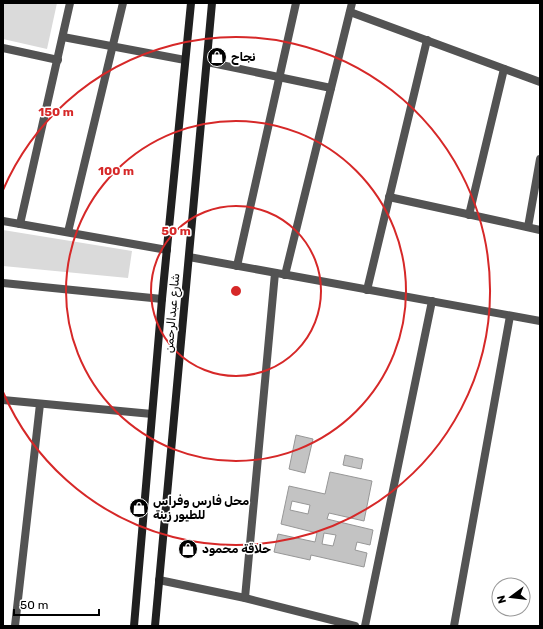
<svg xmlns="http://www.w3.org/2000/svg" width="543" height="629" font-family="Rubik,'Noto Sans Arabic',sans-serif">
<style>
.green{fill:#dadada}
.building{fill:#c3c3c3;stroke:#979797;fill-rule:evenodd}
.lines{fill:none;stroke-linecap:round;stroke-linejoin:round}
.street{stroke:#535353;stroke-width:8}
.secondary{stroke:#202020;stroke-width:8}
.ring{fill:none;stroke:#d62828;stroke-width:2}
.labels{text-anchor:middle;stroke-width:3;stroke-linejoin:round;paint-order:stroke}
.poi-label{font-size:12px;font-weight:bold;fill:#000;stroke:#fff;text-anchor:start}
.street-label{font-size:12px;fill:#000;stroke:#fff}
.centre{fill:#d62828;stroke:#fff;stroke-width:2}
.ring-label{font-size:12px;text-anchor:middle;font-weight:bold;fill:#d62828;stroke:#fff;stroke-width:3;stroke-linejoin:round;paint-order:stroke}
</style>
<rect width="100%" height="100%" fill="#fff"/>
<!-- green -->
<g class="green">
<polygon points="3,3 57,3 47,49 3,39"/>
<polygon points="3,230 132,251 128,278 3,266"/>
</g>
<!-- building -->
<g class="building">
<polygon points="296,435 313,439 305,473 289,469"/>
<polygon points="345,455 363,459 361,469 343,465"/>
<path d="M330,472L372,481L364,521L329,513L327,519L373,530L370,545L357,542L355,550L367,553L364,567L311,555L310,560L274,552L278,534L315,542L317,533L281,524L289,486L325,494ZM292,501L310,505L308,514L290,510ZM324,533L336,535L333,546L322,544Z"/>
</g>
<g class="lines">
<!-- street -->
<g class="street">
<polyline points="350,12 540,82"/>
<polyline points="63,37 185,60"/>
<polyline points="3,48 58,60"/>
<polyline points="207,62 331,88"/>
<polyline points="389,197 540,230"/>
<polyline points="469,215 504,69"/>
<polyline points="3,221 167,250"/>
<polyline points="20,224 70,3"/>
<polyline points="528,227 540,159"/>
<polyline points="68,232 123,3"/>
<polyline points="189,257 540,321"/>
<polyline points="237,266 296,3"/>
<polyline points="285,275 352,3"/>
<polyline points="3,283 162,299"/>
<polyline points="367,290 427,40"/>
<polyline points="3,400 152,414"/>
<polyline points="159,580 245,598 355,626"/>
<polyline points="245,598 275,273"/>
<polyline points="15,626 40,404"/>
<polyline points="365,626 432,301"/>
<polyline points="454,626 510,316"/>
</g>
<!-- secondary -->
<g class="secondary">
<polyline points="134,626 162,299 191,3"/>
<polyline points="155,626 212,3"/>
</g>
</g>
<!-- distance rings -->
<g class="ring">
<circle cx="236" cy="291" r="85"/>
<circle cx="236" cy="291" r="170"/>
<path d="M3 190A254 254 0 1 1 3 392"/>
</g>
<!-- icons -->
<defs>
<g id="shop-disc" transform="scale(1)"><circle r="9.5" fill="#000" stroke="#fff"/><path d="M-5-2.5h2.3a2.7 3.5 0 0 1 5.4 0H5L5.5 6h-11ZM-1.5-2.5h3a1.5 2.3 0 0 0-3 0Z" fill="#fff"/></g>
</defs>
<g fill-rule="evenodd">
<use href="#shop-disc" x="217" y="57"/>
<use href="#shop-disc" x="139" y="508"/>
<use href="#shop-disc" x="188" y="549"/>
</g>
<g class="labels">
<!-- poi labels -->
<g class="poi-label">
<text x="231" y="61">نجاح</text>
<text x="153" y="505">محل فارس وفراس<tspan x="153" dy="14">للطيور زينة</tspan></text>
<text x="202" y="553">حلاقة محمود</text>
</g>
<!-- street labels -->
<g class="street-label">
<text transform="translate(172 313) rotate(-85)" y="4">شارع عبدالرحمن</text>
</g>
</g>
<circle cx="236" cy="291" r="6" class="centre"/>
<g class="ring-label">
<text x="56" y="116">150 m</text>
<text x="116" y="175">100 m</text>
<text x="176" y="235">50 m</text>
</g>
<!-- border -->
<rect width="543" height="629" fill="none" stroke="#000000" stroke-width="8"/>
<!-- north arrow -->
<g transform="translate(511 597) rotate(255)"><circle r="19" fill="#ffffff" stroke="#999999"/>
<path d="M0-3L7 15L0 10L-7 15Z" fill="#000000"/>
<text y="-6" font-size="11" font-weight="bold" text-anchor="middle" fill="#000000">N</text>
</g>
<!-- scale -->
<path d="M14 609v6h85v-6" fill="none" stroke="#000000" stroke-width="2"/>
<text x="20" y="609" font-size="12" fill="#000000" stroke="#ffffff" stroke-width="3" paint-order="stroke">50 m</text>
</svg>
